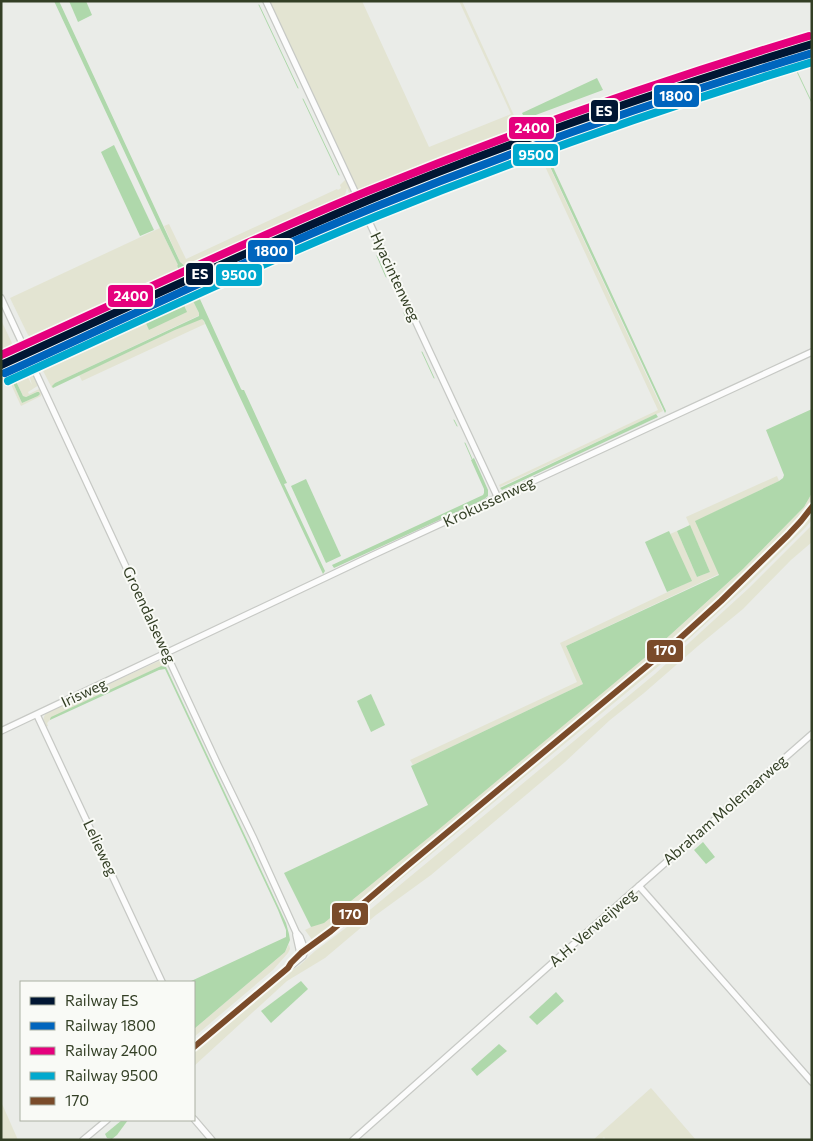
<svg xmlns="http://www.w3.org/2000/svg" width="813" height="1141" font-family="Commissioner,sans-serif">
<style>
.green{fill:#e3e4d2}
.water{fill:#afd8ab}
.pier{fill:#eaece8}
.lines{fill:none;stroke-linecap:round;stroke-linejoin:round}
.stream{stroke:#afd8ab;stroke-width:1}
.canal{stroke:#afd8ab;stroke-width:5}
.minor-casing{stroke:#c7c9c5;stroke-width:8}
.minor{stroke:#fcfcfc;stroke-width:5.5}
.bus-1-casing{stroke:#f9faf6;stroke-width:10}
.bus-1{stroke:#7a4b2a;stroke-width:6}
.rail-1-casing{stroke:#f9faf6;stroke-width:11}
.rail-2-casing{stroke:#f9faf6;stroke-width:11}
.rail-3-casing{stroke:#f9faf6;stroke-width:11}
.rail-4-casing{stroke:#f9faf6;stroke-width:11}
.rail-1{stroke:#011633;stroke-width:8}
.rail-2{stroke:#0065bd;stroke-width:8}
.rail-3{stroke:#e5007d;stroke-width:8}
.rail-4{stroke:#00a9ce;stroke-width:8}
.labels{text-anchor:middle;stroke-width:4;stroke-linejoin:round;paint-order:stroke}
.street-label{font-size:15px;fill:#333f25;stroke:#f9faf6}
.line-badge{stroke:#f9faf6;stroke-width:2}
.badge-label{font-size:14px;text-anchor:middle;font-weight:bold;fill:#fff}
</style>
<rect width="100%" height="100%" fill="#eaece8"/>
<!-- green -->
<g class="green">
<path d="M269,1H362L429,147L511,114L459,1H462L517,122C521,129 528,127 536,125L358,194Z"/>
<polygon points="540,146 663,411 500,487 499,485 658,410 536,147"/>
<polygon points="345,180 348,181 354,196 349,198 350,195 347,188 345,195 343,198 343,200 186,267 180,262 164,226 169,224 186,259 337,189 338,190 341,188 340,185"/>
<polygon points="354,212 360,212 362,217 342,220 338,222 339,226 196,293 194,286 196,284 296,240 299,238 335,219 222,269 196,282 194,281 334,219 350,214 351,216 359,215 358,213"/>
<polygon points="160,228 179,267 180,271 33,339 28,335 10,298"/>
<polygon points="188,284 189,293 200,315 55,383 53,386 53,388 52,388 40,365 39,355 54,348 54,345"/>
<polygon points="202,318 205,324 82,381 79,375 175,330"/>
<polygon points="1,320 12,343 10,352 1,356"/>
<polygon points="26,358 39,385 28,392 29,394 41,388 43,393 41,395 41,396 21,406 8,378 1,380 1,377 7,375 10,376 22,403 38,396 40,393 37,392 26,397 23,396 12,373 7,371 1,374 1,369 14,363 23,368 32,385 26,365 18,361"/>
<polygon points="777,476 779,481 696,521 719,574 566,646 583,684 413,765 410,760 577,682 560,643 691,581 670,534 677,531 697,577 710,572 686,517"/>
<path d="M812,493C812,508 805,512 795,523L706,612L657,655L313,941L305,930L311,927L648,655L743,569L804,507Z"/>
<polygon points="812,511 812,520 805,528 746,587 666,660 349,922 348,920 401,875 640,677 716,608 796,530"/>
<polygon points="812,525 812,542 791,560 743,609 698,646 644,693 610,720 565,762 520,800 431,875 376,915 325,958 287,981 194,1066 194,1052 278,980 300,965 315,951 371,909 655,674 749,588"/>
<path d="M159,661H165L169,664L161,666L50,719V720L47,723L48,726L46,727C43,721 42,718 47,712Z"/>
<polygon points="289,944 290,949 288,953 273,970 194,1037 194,1029 285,952"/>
<polygon points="651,1088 696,1140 606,1140 604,1137 601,1140 593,1140"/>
<polygon points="1,1103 3,1106 18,1140 1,1140"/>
</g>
<!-- water -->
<g class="water">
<polygon points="54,1 59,1 180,262 186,267 180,271 179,267 160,228"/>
<polygon points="69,1 86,1 92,15 78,22"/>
<polygon points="812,50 812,53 793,58 792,60 812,102 812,104 791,60 790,60 687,92 592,125 542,143 666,411 665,413 539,143 536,142 555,134 657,98 750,68"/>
<polygon points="597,78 603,90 525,119 522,113"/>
<polygon points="114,145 154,230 140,236 101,152"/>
<polygon points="511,150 511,154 387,202 386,200"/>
<polygon points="335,219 336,221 194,286 241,389 242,390 244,390 287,483 284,484 325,571 323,574 204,321 202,319 175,330 55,387 53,388 52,386 55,383 199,316 199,313 189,293 188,284 194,281 196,282 222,269"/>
<polygon points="178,292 187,312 149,330 140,310"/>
<polygon points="7,371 12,373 23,396 26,397 37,392 39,392 40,394 38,396 22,403 10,376 7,375 1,377 1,374"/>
<polygon points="812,409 812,493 804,507 743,569 648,655 438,830 324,923 311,927 284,873 428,805 411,766 583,684 566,646 719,575 695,521 779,481 783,478 784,475 766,430"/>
<polygon points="656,414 658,417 502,490 500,488"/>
<polygon points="474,458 488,490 488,496 483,500 334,568 332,565 483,495 484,493 484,489 471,460"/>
<polygon points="306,479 341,556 326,563 291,486"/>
<polygon points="690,525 710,572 697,577 677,531"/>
<polygon points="669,531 692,581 667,592 645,542"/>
<polygon points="161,666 166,667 286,923 289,934 290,940 285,952 194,1029 194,982 189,982 286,937 286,930 278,910 165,669 159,670 50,720 50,719 51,717"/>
<polygon points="371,694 385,725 371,732 357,701"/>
<polygon points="703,842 715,857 706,864 694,850"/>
<polygon points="301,981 308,989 271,1023 261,1011"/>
<polygon points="556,992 564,1001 537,1025 529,1017"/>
<polygon points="499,1044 507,1051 477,1076 471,1069"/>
<polygon points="122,1120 128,1120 117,1135 112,1139 107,1138 105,1134"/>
</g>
<!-- pier -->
<polygon class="pier" points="334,217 337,218 185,285 187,282 194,279 196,280 221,267"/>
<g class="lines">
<!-- stream -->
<g class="stream">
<polyline points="259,5 298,88"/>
<polyline points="303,99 339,175"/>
<polyline points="350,201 349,204 350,209"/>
<polyline points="344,203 347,211"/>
<polyline points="377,256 386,277"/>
<polyline points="404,313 408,323"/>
<polyline points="12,352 16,362"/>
<polyline points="422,352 434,378"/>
<polyline points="454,420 457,426"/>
<polyline points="465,443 472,459"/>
</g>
<!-- canal -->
<polyline class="canal" points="180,266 192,289"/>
<!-- minor casing -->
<g class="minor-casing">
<g id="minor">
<polyline points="266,1 498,498"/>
<polyline points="1,298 218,765 253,837 296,932 300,937 305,950 303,956 194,1047"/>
<polyline points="37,715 162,982"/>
<polyline points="1,731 371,556 812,352"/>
<polyline points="639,886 812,734"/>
<polyline points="296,935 300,953 297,957"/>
<polyline points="194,1119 212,1140"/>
<polyline points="83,1140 107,1120"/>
<polyline points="353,1140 639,886 812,1082"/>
</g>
</g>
<!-- minor -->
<use href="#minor" class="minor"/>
<!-- bus-1 casing -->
<g class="bus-1-casing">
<polyline id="bus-1" points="194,1047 288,968 291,963 301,953 331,931 407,866 677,641 721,601 788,535 801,521 812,507"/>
</g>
<!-- bus-1 -->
<use href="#bus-1" class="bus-1"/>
<!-- rail-1 casing -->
<g class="rail-1-casing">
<path id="rail-1" d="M1,365C124,309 245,252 369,200C514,140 662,90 812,44"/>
</g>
<!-- rail-2 casing -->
<g class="rail-2-casing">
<path id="rail-2" d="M5,373C128,317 250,258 375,207C518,149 664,98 812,53"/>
</g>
<!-- rail-3 casing -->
<g class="rail-3-casing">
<path id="rail-3" d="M1,355C123,300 244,242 368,191C513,132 660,81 809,36"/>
</g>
<!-- rail-4 casing -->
<g class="rail-4-casing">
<path id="rail-4" d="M8,381C131,325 253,267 377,216C520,158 665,107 812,62"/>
</g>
<!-- rail-1 -->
<use href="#rail-1" class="rail-1"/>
<!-- rail-2 -->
<use href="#rail-2" class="rail-2"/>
<!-- rail-3 -->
<use href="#rail-3" class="rail-3"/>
<!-- rail-4 -->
<use href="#rail-4" class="rail-4"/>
</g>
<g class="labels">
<!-- street labels -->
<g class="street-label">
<text transform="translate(395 277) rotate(65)" y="5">Hyacintenweg</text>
<text transform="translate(489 502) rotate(-25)" y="5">Krokussenweg</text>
<text transform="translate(149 615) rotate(65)" y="5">Groendalseweg</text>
<text transform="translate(84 693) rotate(-25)" y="5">Irisweg</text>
<text transform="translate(725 810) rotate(-41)" y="5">Abraham Molenaarweg</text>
<text transform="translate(100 848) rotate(65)" y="5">Lelieweg</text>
<text transform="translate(593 928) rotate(-41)" y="5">A.H. Verweijweg</text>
</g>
</g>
<g class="line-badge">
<rect x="653" y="84" width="47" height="24" rx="5" fill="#0065bd"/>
<rect x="590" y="99" width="29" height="24" rx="5" fill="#011633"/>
<rect x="508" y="116" width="47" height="24" rx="5" fill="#e5007d"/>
<rect x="512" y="143" width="47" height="24" rx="5" fill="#00a9ce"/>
<rect x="247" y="239" width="47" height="24" rx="5" fill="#0065bd"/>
<rect x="185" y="262" width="29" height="24" rx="5" fill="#011633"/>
<rect x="215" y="263" width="48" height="24" rx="5" fill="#00a9ce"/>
<rect x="107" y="284" width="47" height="24" rx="5" fill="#e5007d"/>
<rect x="646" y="639" width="38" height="24" rx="5" fill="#7a4b2a"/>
<rect x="331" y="902" width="38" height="24" rx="5" fill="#7a4b2a"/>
</g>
<g class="badge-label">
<text x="676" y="101">1800</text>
<text x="604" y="116">ES</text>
<text x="532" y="133">2400</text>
<text x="536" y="160">9500</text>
<text x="271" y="256">1800</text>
<text x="200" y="279">ES</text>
<text x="239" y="280">9500</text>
<text x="131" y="301">2400</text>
<text x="665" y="655">170</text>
<text x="350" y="919">170</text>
</g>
<!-- border -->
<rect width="813" height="1141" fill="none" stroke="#333f25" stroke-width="5"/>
<!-- legend -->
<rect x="20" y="981" width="175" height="140" fill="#f9faf6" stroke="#aaafa2"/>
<rect x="30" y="997" width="25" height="8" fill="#011633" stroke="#aaafa2"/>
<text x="65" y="1006" font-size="15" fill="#333f25">Railway ES</text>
<rect x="30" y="1022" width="25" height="8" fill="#0065bd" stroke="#aaafa2"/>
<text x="65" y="1031" font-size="15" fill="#333f25">Railway 1800</text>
<rect x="30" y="1047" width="25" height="8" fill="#e5007d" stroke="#aaafa2"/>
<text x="65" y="1056" font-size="15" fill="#333f25">Railway 2400</text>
<rect x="30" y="1072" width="25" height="8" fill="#00a9ce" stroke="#aaafa2"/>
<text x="65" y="1081" font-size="15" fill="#333f25">Railway 9500</text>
<rect x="30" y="1097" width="25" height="8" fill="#7a4b2a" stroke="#aaafa2"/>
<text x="65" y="1106" font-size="15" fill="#333f25">170</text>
</svg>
